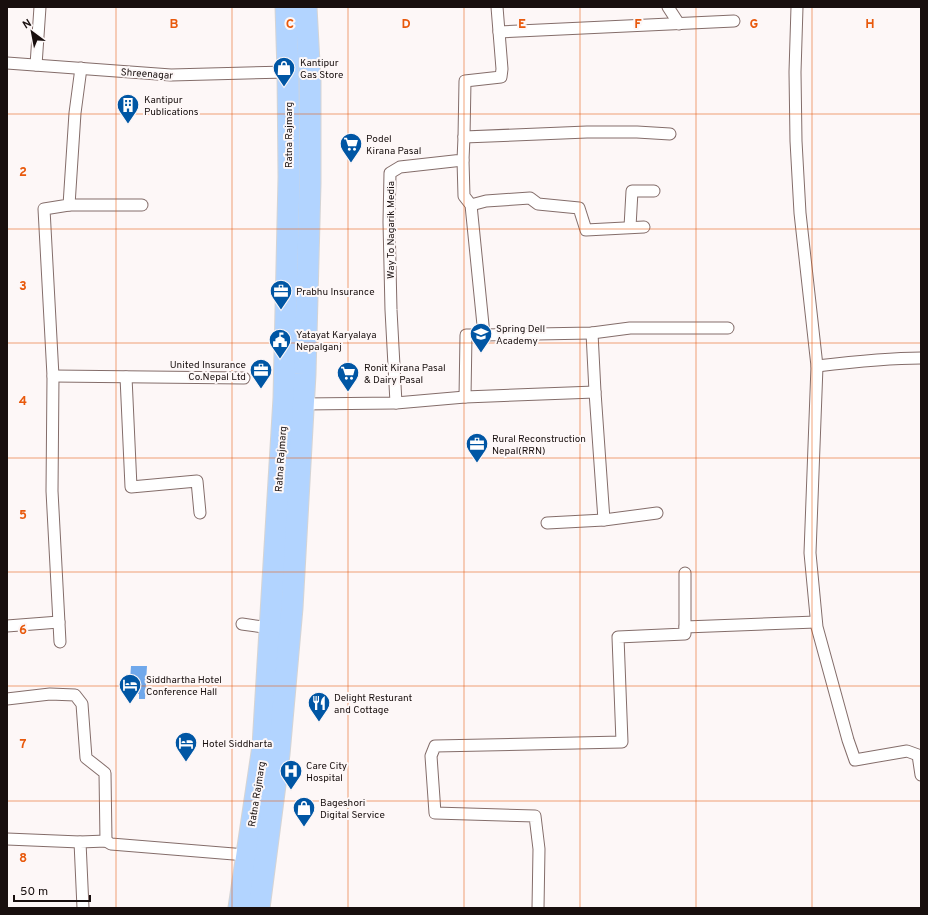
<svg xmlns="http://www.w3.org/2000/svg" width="928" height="915" font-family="Overpass,sans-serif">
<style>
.water{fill:#70a8eb}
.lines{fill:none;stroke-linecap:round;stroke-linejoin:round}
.street-casing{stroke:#846d6a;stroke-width:13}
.highway-casing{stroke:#d5d4d4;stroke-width:23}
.street{stroke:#fff;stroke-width:11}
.highway{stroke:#b2d4ff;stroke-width:21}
.grid{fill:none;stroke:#e8590c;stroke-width:1;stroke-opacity:0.55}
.labels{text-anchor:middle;stroke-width:4;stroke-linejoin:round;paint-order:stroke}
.poi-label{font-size:10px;fill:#180f0e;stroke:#fdf7f7;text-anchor:start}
.street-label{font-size:10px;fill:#180f0e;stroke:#fdf7f7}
.grid-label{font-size:13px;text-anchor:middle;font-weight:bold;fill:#e8590c;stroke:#fdf7f7;stroke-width:4;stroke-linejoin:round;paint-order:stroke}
</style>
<rect width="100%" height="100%" fill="#fdf7f7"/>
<!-- water -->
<polygon class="water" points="131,666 147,666 145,699 139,699 139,694 129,694"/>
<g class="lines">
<!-- street casing -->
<g class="street-casing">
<g id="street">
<polyline points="668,7 679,24"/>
<polyline points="797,7 795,72 796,141 800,213 817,366 810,553 817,627 848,740 855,760 907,751 918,755 921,775"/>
<polyline points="499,32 734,21"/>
<polyline points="7,63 171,75 288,72"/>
<polyline points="36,65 40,7"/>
<polyline points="464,137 587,132 637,132 670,134"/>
<polyline points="463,160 464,196 471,205 484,335 466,335 465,397"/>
<polyline points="69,205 142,205"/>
<polyline points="471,205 486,201 530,198 538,204 579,208 586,230 644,227"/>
<polyline points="630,227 632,191 654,191"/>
<polyline points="592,333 595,392"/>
<polyline points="484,335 592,333 630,328 728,328"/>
<path d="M817,366C851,362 886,358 921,358"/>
<polyline points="53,376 244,378"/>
<polyline points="126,377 131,487 197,481 200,513"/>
<polyline points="396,403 391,310 389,222 390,173 400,167 463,160 464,137 465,81 501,77 502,69 497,7"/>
<polyline points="303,404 396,403 465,397 595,392 604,520 657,513"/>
<polyline points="547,523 604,520"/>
<polyline points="242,624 270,628"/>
<polyline points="7,626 59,622"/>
<polyline points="685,627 816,622"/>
<polyline points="60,642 52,491 53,376 44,209 69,205 75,113 81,68"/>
<polyline points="7,699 50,694 75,695 82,704 86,758 105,773 106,841"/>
<polyline points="7,839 80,842"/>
<polyline points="83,908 80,842 106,841 111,844 246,855"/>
<polyline points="538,908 539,849 535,816 435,813 431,756 435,746 622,742 618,637 685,634 685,573"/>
</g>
</g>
<!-- highway casing -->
<g class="highway-casing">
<g id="highway">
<polyline points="239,908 263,746 284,398 289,177 288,72 286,7"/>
<polyline points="259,908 279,754 292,608 305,374 310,184 310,81 306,7"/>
</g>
</g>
<!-- street -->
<use href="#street" class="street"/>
<!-- highway -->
<use href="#highway" class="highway"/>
</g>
<!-- grid -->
<path class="grid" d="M116,7V908M232,7V908M348,7V908M464,7V908M580,7V908M696,7V908M812,7V908M7,114H921M7,229H921M7,343H921M7,458H921M7,572H921M7,686H921M7,801H921"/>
<!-- icons -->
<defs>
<g id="shop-pin" transform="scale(1.15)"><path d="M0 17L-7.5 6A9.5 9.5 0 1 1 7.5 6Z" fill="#0056a4" stroke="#fdf7f7"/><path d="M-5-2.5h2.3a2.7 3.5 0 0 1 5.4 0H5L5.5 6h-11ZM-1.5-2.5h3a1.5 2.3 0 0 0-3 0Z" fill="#fff"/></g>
<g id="building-pin" transform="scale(1.15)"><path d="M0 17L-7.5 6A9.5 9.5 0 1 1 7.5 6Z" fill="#0056a4" stroke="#fdf7f7"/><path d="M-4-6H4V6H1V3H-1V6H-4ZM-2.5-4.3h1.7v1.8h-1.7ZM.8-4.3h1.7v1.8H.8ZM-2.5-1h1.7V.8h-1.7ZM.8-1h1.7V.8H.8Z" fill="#fff"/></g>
<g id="supermarket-pin" transform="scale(1.15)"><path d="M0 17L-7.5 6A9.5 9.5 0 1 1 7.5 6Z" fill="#0056a4" stroke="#fdf7f7"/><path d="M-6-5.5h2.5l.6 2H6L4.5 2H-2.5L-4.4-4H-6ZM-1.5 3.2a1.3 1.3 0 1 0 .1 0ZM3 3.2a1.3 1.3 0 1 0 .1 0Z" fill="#fff"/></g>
<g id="office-pin" transform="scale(1.15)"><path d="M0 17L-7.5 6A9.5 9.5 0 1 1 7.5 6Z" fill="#0056a4" stroke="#fdf7f7"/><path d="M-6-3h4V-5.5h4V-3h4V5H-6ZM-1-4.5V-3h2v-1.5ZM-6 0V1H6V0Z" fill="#fff"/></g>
<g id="school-pin" transform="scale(1.15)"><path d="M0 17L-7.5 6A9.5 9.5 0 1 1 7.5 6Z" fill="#0056a4" stroke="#fdf7f7"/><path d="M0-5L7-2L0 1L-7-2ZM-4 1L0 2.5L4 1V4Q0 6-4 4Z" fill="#fff"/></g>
<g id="civic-pin" transform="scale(1.15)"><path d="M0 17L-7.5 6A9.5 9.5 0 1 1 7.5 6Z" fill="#0056a4" stroke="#fdf7f7"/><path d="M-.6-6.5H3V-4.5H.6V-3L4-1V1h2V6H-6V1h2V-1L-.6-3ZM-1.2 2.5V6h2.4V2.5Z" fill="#fff"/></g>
<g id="hotel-pin" transform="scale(1.15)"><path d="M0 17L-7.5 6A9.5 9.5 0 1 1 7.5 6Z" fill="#0056a4" stroke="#fdf7f7"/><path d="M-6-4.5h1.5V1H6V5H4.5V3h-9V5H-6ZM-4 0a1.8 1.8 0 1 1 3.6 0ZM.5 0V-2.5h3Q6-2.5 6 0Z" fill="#fff"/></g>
<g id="restaurant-pin" transform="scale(1.15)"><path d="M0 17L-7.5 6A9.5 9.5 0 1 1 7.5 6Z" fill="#0056a4" stroke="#fdf7f7"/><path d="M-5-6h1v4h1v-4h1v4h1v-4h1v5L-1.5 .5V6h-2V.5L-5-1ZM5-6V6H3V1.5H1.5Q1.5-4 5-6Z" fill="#fff"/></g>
<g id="hospital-pin" transform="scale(1.15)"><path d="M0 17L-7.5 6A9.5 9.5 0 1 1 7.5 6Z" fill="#0056a4" stroke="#fdf7f7"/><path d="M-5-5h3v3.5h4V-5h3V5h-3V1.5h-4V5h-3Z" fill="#fff"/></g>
</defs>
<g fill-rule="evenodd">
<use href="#shop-pin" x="284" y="68"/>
<use href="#building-pin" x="128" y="105"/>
<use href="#supermarket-pin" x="351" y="144"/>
<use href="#office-pin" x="281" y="291"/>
<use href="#school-pin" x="481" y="334"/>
<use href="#civic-pin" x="280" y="340"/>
<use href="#office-pin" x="261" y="370"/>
<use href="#supermarket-pin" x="348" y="373"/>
<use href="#office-pin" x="477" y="444"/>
<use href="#hotel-pin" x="130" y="685"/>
<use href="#restaurant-pin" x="319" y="703"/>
<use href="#hotel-pin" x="186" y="743"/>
<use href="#hospital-pin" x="291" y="771"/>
<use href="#shop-pin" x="304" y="808"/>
</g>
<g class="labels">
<!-- poi labels -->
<g class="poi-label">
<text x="300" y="66">Kantipur<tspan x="300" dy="12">Gas Store</tspan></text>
<text x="144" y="103">Kantipur<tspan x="144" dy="12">Publications</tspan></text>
<text x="366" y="142">Podel<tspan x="366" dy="12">Kirana Pasal</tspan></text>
<text x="296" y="295">Prabhu Insurance</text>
<text x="496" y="332">Spring Dell<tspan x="496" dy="12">Academy</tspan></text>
<text x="296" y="338">Yatayat Karyalaya<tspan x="296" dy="12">Nepalganj</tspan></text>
<text x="246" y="368" text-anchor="end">United Insurance<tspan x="246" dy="12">Co.Nepal Ltd</tspan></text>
<text x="364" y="371">Ronit Kirana Pasal<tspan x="364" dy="12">&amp; Dairy Pasal</tspan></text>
<text x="492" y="442">Rural Reconstruction<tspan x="492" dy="12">Nepal(RRN)</tspan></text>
<text x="146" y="683">Siddhartha Hotel<tspan x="146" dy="12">Conference Hall</tspan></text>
<text x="334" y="701">Delight Resturant<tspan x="334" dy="12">and Cottage</tspan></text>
<text x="202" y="747">Hotel Siddharta</text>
<text x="306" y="769">Care City<tspan x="306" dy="12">Hospital</tspan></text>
<text x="320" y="806">Bageshori<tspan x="320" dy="12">Digital Service</tspan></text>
</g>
<!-- street labels -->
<g class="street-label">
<text transform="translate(147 73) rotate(4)" y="4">Shreenagar</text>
<text transform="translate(288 135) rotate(-90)" y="4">Ratna Rajmarg</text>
<text transform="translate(390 230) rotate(-90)" y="4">Way To Nagarik Media</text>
<text transform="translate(280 459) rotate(-86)" y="4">Ratna Rajmarg</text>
<text transform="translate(256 794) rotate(-81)" y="4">Ratna Rajmarg</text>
</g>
</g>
<g class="grid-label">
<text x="174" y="28">B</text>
<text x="290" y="28">C</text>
<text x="406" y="28">D</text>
<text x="522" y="28">E</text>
<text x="638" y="28">F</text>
<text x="754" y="28">G</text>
<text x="870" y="28">H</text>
<text x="23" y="176">2</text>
<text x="23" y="290">3</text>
<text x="23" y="405">4</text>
<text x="23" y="519">5</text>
<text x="23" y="634">6</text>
<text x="23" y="748">7</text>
<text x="23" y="862">8</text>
</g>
<!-- border -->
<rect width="928" height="915" fill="none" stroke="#180f0e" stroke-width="16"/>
<!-- north arrow -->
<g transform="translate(32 32) rotate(328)" stroke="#fdf7f7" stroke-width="3" paint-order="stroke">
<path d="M0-3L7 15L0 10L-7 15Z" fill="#180f0e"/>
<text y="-6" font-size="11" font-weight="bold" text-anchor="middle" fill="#180f0e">N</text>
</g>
<!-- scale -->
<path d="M14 895v6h76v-6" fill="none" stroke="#180f0e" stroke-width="2"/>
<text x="20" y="895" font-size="12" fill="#180f0e" stroke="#fdf7f7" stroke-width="3" paint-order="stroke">50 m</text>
</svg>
